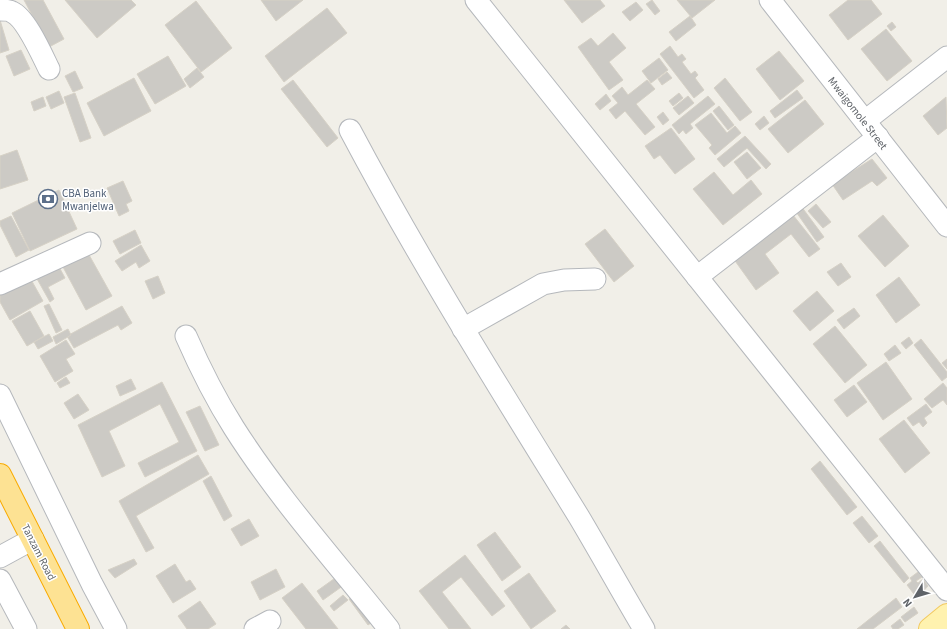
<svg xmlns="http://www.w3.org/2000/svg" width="947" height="629" font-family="'Source Sans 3',sans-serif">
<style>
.building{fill:#cccac5;stroke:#d6d1c6}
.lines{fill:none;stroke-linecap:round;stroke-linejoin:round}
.minor-casing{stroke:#b5b8bc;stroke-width:23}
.major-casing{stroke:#f2c960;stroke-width:24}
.highway-casing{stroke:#f9ab00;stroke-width:24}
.minor{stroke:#fff;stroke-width:21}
.major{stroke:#fff2af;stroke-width:22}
.highway{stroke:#fde293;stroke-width:22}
.labels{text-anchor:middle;stroke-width:3;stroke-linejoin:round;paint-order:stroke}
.street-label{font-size:11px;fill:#5f6368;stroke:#fff}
.service-label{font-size:11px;fill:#4e5e75;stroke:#fff;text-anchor:start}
</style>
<rect width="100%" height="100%" fill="#f1efe8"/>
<!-- building -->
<g class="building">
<polygon points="24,0 43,0 64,39 49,47"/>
<polygon points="65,0 131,0 136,5 97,38"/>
<polygon points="261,0 303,0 276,21"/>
<polygon points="564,0 600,0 605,6 582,23"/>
<polygon points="652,0 660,11 655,15 646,4"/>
<polygon points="677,0 715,0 692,18"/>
<polygon points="848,0 871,0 882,14 848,40 829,15"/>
<polygon points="196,1 232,48 201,72 165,25"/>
<polygon points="636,2 643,10 630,21 622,12"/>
<polygon points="327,8 347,33 284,82 265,56"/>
<polygon points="690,16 696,25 676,41 669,32"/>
<polygon points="0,20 9,50 0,53"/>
<polygon points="892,22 896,27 891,31 887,26"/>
<polygon points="886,29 912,61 887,81 861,49"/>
<polygon points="613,33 626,48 609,62 623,80 609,90 578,47 591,38 598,46"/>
<polygon points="670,46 678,57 682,54 686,59 682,62 691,74 695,71 698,75 695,78 704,90 694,98 660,54"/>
<polygon points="21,50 30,69 14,76 6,56"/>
<polygon points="779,51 804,81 780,100 756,69"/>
<polygon points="168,56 186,86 155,104 137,74"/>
<polygon points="659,58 668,70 651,83 642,71"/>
<polygon points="197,68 204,77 190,88 184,79"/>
<polygon points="75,71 83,88 73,92 65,76"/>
<polygon points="667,72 672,78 662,85 658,79"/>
<polygon points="134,78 151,111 104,136 87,103"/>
<polygon points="725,78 752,112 740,121 714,88"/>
<polygon points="293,80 338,138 327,147 281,89"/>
<polygon points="647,80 655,89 636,104 655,127 645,135 625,111 616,119 609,110 618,103 612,96 622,87 628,95"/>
<polygon points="797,90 803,98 775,118 770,111"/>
<polygon points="59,91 64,103 51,109 46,97"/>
<polygon points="75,93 91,138 80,142 64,97"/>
<polygon points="679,93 683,98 673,106 669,101"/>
<polygon points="606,94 611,101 600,110 595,104"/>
<polygon points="688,96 694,103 679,115 673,108"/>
<polygon points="708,96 715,104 690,124 693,128 686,134 683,130 679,134 672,125"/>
<polygon points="43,97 46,106 34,111 31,102"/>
<polygon points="946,97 947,128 938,135 923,116"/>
<polygon points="805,100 824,124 788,153 768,129"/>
<polygon points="719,106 734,125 728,130 713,111"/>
<polygon points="663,112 669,120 663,125 657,117"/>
<polygon points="711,113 727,133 735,126 741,133 715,155 709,148 712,145 695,125"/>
<polygon points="764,116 769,123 760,130 755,124"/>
<polygon points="671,128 695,159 675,174 660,155 654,159 645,146"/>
<polygon points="745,136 771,164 766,169 747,148 724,167 717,159"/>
<polygon points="17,150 28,180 0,189 0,156"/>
<polygon points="747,152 761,168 747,179 734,162"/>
<polygon points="872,159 887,178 877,186 872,181 843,200 832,184"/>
<polygon points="714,172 733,195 751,180 762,194 723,225 693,189"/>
<polygon points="123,181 132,201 126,204 129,211 119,216 107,188"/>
<polygon points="59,190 77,229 30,251 12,213"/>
<polygon points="798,202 824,237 817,242 792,206"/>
<polygon points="816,204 831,222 823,228 808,211"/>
<polygon points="793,215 820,249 809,257 791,234 765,254 779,273 756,290 733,258"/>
<polygon points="883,215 909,246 885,267 858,236"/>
<polygon points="11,216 29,250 16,257 0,225 0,221"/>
<polygon points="605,229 634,266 614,282 585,244"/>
<polygon points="135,230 141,243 120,254 113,241"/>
<polygon points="141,245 150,261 139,268 136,262 122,271 115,261"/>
<polygon points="88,253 112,296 86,310 63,267"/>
<polygon points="841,263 851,277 838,286 827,272"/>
<polygon points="58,265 65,278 48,287 54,299 50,302 36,277"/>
<polygon points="29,276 43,301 10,320 0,302 0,292"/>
<polygon points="158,276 165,293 153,299 145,281"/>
<polygon points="899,277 920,305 896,323 876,295"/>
<polygon points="817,291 834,311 810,331 793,311"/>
<polygon points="49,304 62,330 56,333 44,306"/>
<polygon points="122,306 132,323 121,330 118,325 74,348 67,336"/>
<polygon points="854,308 860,316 844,329 837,320"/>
<polygon points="30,311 44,336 27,346 12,321"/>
<polygon points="835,326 867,365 845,383 813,344"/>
<polygon points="68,329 71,335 56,344 53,337"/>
<polygon points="49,334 53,341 38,349 34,342"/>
<polygon points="909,337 913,343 906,349 901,343"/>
<polygon points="921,339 947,372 947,377 942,381 914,345"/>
<polygon points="66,340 75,354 66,359 73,371 55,382 40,356"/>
<polygon points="895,345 901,353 889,361 884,354"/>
<polygon points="947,359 947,369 942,363"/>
<polygon points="886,362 912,399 883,420 857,383"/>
<polygon points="66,377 70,383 60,388 57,383"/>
<polygon points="131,379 136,389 120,396 116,386"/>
<polygon points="162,382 197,451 145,477 138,463 179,442 160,404 109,431 125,466 102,477 78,425"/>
<polygon points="943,383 947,388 947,405 943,400 932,408 924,399"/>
<polygon points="854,385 867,402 847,417 834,400"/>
<polygon points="78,394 89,410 74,419 64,403"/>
<polygon points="926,404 932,412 924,418 927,423 923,427 919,422 913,426 907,418"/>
<polygon points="200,406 219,445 205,451 186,412"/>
<polygon points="904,420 930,453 905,473 879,439"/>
<polygon points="198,455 209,474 136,516 154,548 146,552 119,501"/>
<polygon points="820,461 857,507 847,515 811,469"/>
<polygon points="211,476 232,516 224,521 203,481"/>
<polygon points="862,516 878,536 869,543 853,523"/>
<polygon points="249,519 259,536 241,546 231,529"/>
<polygon points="495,532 521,567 502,581 477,545"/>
<polygon points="880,541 909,578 904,583 874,546"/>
<polygon points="465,555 505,606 492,616 461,577 442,592 471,629 449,629 419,591"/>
<polygon points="134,559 137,564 115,578 108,570"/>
<polygon points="175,564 186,582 190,580 196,589 173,603 156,576"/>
<polygon points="276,569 285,587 260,600 251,582"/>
<polygon points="918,572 922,577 916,581 918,583 923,579 928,586 917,598 907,585 912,581 910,578"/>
<polygon points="529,573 556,611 531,629 504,591"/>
<polygon points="338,576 344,585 323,600 317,591"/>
<polygon points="302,583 338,629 306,629 282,598"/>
<polygon points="343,595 348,600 334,611 330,606"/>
<polygon points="355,595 374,621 368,625 349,599"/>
<polygon points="896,598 902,607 873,629 857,629"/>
<polygon points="200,601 216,624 208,629 187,629 178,616"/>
<polygon points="914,607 918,613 905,622 901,617"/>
<polygon points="900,619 904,625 898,629 893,629 891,626"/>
<polygon points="566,625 570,629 561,629"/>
</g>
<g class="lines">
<!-- minor casing -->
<g class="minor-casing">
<g id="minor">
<polyline points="476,0 947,590"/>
<polyline points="770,0 947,226"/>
<path d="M0,10C4,10 9,10 12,12C26,18 42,55 49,69"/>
<polyline points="865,121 947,57"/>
<path d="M350,130C420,262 500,389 579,517C601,554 622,592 644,629"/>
<polyline points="697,277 878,137"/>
<polyline points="0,284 90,243"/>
<polyline points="463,329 543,284 564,280 595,279"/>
<path d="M186,336C200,368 215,398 234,428C279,499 337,563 389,629"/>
<polyline points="0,395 92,584 116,629"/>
<polyline points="0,557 33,539"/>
<polyline points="0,580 26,629"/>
<polyline points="255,629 270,621"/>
</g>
</g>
<!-- major casing -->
<g class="major-casing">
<polyline id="major" points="930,629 947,615"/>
</g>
<!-- highway casing -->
<g class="highway-casing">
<polyline id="highway" points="0,475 78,629"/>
</g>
<!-- minor -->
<use href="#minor" class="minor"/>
<!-- major -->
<use href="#major" class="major"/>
<!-- highway -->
<use href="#highway" class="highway"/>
</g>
<!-- icons -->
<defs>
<g id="bank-ring" transform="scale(1)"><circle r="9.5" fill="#fff" stroke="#5c6f8a" stroke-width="1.5"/><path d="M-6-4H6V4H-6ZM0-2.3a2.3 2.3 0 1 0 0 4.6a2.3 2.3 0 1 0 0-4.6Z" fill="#5c6f8a"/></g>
</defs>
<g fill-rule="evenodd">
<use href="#bank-ring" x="48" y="199"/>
</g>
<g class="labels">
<!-- street labels -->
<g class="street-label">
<text transform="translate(858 113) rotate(52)" y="4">Mwaigomole Street</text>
<text transform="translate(39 552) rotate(63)" y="4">Tanzam Road</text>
</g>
<!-- service labels -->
<g class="service-label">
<text x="62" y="197">CBA Bank<tspan x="62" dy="13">Mwanjelwa</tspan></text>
</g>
</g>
<!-- north arrow -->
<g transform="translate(915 597) rotate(232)" stroke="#ffffff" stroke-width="3" paint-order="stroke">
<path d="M0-3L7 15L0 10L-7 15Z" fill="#5f6368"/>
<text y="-6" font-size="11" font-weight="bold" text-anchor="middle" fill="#5f6368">N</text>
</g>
</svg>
